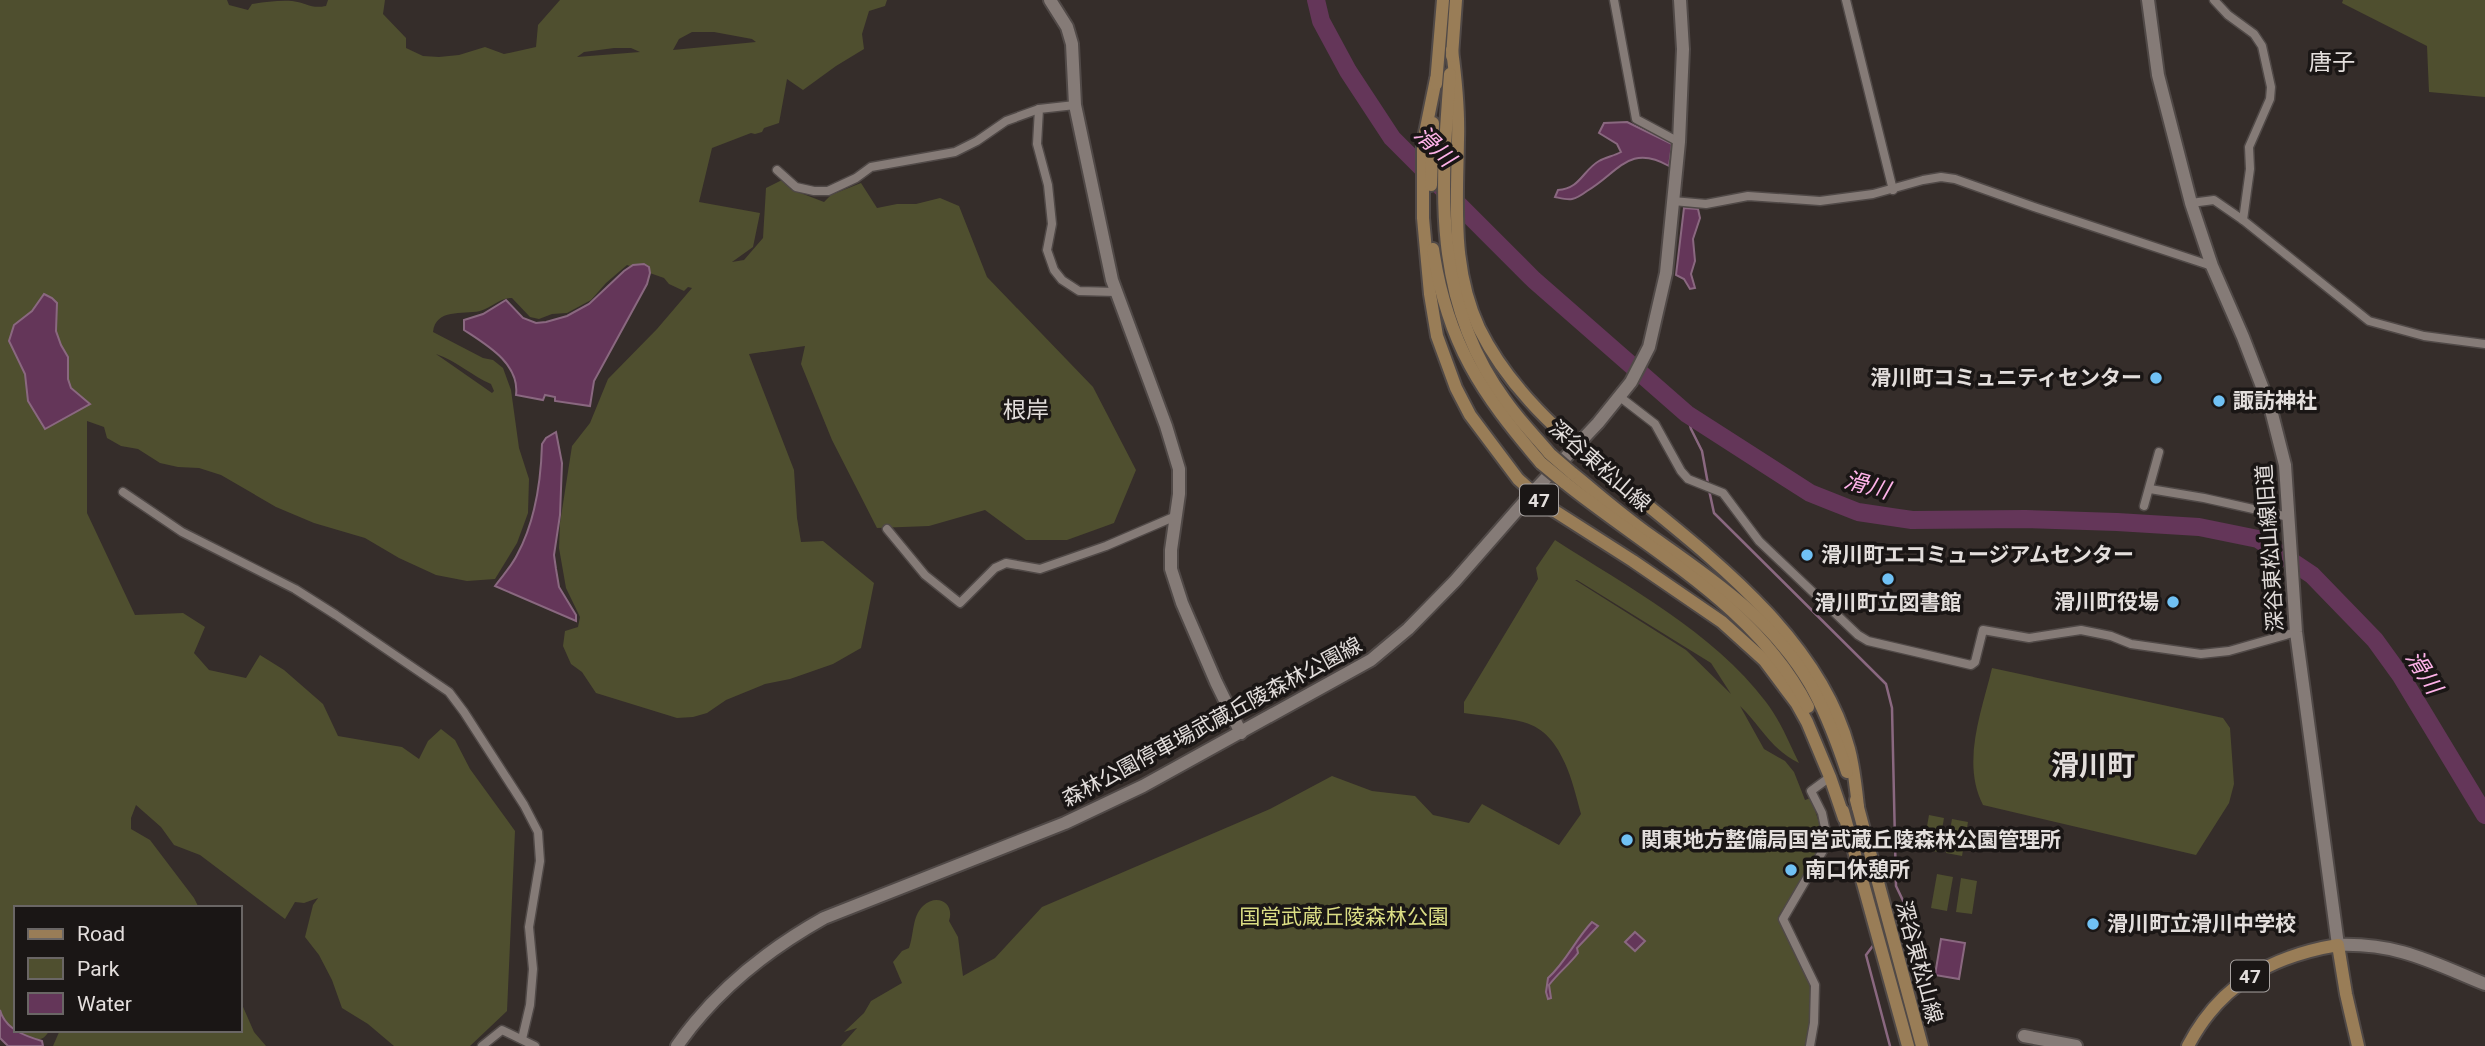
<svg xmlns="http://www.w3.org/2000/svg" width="2485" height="1046" font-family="Roboto,'Noto Sans JP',sans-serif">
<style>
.green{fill:#4f4f2f;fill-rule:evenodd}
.water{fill:#643659;stroke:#8a6880;stroke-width:2}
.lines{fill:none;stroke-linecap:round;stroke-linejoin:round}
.stream{stroke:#8a6880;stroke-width:2.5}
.river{stroke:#643659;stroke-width:18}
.street-casing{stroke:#504947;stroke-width:11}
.secondary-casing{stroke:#504947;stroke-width:16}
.primary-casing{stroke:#504947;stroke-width:16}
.street{stroke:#857b77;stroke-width:8}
.secondary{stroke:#857b77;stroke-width:12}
.primary{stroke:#997d57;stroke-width:12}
.primary-bridge-casing{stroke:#504947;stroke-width:16;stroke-linecap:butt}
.primary-bridge{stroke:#997d57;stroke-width:12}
.poi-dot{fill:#70c1f4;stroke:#1a1615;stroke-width:2.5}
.labels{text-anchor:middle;stroke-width:7;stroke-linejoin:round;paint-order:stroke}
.shield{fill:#1a1615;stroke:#a7a2a0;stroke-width:2}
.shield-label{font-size:19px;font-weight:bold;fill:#e3dedc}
.poi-label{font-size:21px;font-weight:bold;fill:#e3dedc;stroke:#1a1615;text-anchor:start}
.street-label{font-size:21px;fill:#e3dedc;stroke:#1a1615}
.park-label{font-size:21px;fill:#dbdd84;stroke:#1a1615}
.neighbourhood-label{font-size:23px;fill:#e3dedc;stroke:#1a1615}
.water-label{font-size:23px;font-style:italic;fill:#ffb3ea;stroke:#1a1615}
.district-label{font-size:28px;font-weight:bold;fill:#e3dedc;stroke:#1a1615}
</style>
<rect width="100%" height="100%" fill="#352d2a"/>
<!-- green -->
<g class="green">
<path d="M0,0H227L229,5L248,10L252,4C265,2 279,0 292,1C307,3 311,9 326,6L328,0H385L383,14L406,38V48L423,56L439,57L459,55L485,47L504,54L536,47L538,25L560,0H887L885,6L869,11L862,34L864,49L836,66L803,90L787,79L779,123L764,128L762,132L755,134L751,133L712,148L699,202L760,213L753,247L732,262L744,260L763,238L766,188L784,179L798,192L824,202L831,195L861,183L877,208L897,204H916L940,198L959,206L987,277L1093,387L1136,470L1114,523L1067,540H1026L985,510L929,526L877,528L832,440L801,364L805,346L749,354L794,470L797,518L801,542L823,541L874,583L861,648L833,664L790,679L765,684L726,700L707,713L693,717L677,718L596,693L582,672L571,664L563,646L565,631L578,627L580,617L566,588L559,548L560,523L572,446L590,423L608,379L657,329L692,288L688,287L684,291L669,284L664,278L627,265L606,283L591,300L567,313L552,314L539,319L530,317L512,298C499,298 492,308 480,311C462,315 436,308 433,332L483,358L493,360L503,368L511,390L519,448L529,479L528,513L517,543L495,579L467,581L436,575L399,558L365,538L314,523L276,507L221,475L199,468L178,467L160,463L138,449L121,446L107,438L104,427L87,421V513L135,615L183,613L205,627L194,653L209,670L246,678L260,655L284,670L323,704L338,736L402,747L419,759L428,741L441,729L455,740L470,769L515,831L507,1011L470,1046H394L368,1024L342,1008L332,980L319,955L305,937L313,905L318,898L304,903L295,902L285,919L200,855L174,845L161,827L136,805L131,818V829L150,840L194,898L199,908H16V1030H50C48,1033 45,1037 43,1038C28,1046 1,1025 0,1011ZM692,32H714L752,39L756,42L673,50L679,39ZM614,48H631L640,52L577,57L584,52ZM436,354C457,361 472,376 491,384L494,391L492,393Z"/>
<polygon points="2343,0 2485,0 2485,97 2429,92 2427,46 2342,3"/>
<path d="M1555,540C1629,588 1712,631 1766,702C1780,720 1789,743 1799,763C1770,749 1762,727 1740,706L1764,749L1785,761L1794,772L1805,800L1811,798L1824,838L1823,846L1778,917L1812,982L1811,1012L1805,1046H841L857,1028L844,1032L864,1013L871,1001L902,983L893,962L902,951L909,948C914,935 912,916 923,906C937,893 955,903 949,921L958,937L963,976L995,958L1042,907L1270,809L1332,776L1372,791L1415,796L1433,815L1469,823L1482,804L1559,845L1581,814C1572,781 1562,732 1523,722C1504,717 1483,716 1464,713V702L1538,579L1536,568ZM1575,580H1577L1711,663L1731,694L1686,650Z"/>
<path d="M1992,668L2223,718L2230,728L2234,784L2229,803L2196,855L1983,805C1961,762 1982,711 1992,668Z"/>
<polygon points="1929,815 1944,818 1938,852 1923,849"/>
<polygon points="1952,819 1968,822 1962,856 1946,853"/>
<polygon points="1937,874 1953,877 1947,911 1931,908"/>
<polygon points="1961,878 1977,881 1972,914 1956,912"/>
<polygon points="240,1000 254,1032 266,1046 53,1046 60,1030 240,1030"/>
</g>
<!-- water -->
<g class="water">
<path d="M1627,122L1672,144L1669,166C1629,143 1618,173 1587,191C1583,194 1577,198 1572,199C1567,200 1560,198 1555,197L1558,190C1580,189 1583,170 1599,161C1606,157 1614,156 1621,152L1617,144L1599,133L1604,123Z"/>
<polygon points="1684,208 1698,209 1700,218 1693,239 1695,261 1691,274 1695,288 1690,289 1684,279 1676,275"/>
<path d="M644,264L649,267L650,273L647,284L594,381L590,406L555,401V397L545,395L543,400L516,395C520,364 487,345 464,330V320L483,314L506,300L523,318L536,323L546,322L567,316L589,304L624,271L633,265Z"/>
<polygon points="44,294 52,298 57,303 56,331 61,345 68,357 68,379 71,388 90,404 45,429 28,401 25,374 9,341 14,325 32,311"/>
<path d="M556,432L562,463L560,515L554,555L556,569L559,587L576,615V621L495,586C503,575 511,567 517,555C535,522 541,481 542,444L546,438Z"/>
<path d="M1592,922L1598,926L1577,948L1578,953C1569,965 1559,972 1549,985L1551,998L1548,999L1546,992L1548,978C1566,962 1575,940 1592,922Z"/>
<polygon points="1635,932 1645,941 1635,951 1625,942"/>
<polygon points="1941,939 1965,943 1959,979 1935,975"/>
<path d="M0,1010C5,1029 25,1036 42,1041L43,1046H8L0,1038Z"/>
</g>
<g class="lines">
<!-- stream -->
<g class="stream">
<polyline points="1687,414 1691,429 1702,451 1708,484"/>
<polyline points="1709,490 1714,513 1886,684 1892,708 1896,886 1908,911 1895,924"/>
<polyline points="1875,943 1866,955 1890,1046"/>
</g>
<!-- river -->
<polyline class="river" points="1316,0 1321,21 1348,71 1392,138 1534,280 1687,414 1810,493 1858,512 1912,520 2025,519 2117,522 2199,527 2258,539 2312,575 2375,640 2401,676 2485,815"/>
<!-- street casing -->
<g class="street-casing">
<g id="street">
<polyline points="1614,0 1636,119 1679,142"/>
<polyline points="1846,0 1893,190"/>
<polyline points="2214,0 2228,15 2254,34 2262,46 2271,87 2270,99 2249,147 2250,169 2243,220"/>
<polyline points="1075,105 1039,109 1037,144 1048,185 1052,224 1047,250 1054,270 1062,280 1079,291 1116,292"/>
<polyline points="777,170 796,187 814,191 828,191 856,178 871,167 955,152 977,141 1006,121 1039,109"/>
<polyline points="1673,201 1706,204 1748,196 1820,201 1873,194 1923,180 1941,177 1955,179 2037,208 2212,266"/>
<polyline points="2191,203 2214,200 2243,220 2369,321 2424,336 2485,344"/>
<polyline points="1620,397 1655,424 1681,471 1688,479 1723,493 1759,541 1858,635 1868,641 1971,665 1975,662 1983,630 2029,638 2081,630 2111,636 2131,644 2201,654 2229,651 2296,632"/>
<polyline points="2150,489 2204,498 2289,517"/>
<polyline points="123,492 182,532 295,589 336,615 449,692 464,712 524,805 538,832 540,861 529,927 533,969 530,1005 522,1039"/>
<polyline points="2144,506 2159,452"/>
<polyline points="887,529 925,575 960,603 995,568 1006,563 1040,569 1106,546 1176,516"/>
<polyline points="482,1046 502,1030 535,1046"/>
<polyline points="1810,1046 1814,1023 1815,985 1783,919 1828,842 1822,813 1811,791 1830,777"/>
</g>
</g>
<!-- secondary casing -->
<g class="secondary-casing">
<g id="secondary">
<polyline points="1050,0 1067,27 1072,44 1075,105 1112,280 1166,426 1179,469 1179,494 1171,550 1171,569 1182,603 1216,682 1241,733"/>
<path d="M2148,0L2158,75L2191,203L2212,266L2243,337L2271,410L2285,465L2296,632L2338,945C2398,943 2431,962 2485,984"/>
<polyline points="2024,1036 2076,1046"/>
<path d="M677,1046C715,991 767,950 824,918L1065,823L1143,786L1371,660L1408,629L1455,581L1532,493L1598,423L1631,382L1649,347L1666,273L1679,142L1683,49L1680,0"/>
</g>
</g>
<!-- primary casing -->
<g class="primary-casing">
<g id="primary">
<path d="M1452,50C1456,80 1459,110 1458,140C1457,204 1451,268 1479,328C1509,389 1561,435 1613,477C1701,550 1818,633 1849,749C1854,768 1856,788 1858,807"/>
<polyline points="1452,56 1456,0"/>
<path d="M1450,74C1441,189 1432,301 1505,400C1518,419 1535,436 1550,454"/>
<polyline points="1436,79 1423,143 1423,218 1430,294 1437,336 1456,388 1470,415 1518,479 1550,508 1633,561 1722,622 1764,660 1797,704 1807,722 1830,777 1844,818"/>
<polyline points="1436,84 1443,0"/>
<polyline points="1431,185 1433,123"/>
<path d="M1433,249C1447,343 1481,393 1541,463"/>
<path d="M1572,473C1598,494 1624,517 1651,536C1712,579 1771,618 1810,684C1826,712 1837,742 1847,772"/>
<path d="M1564,482C1648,550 1758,607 1808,707"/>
<polyline points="1856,800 1922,1046"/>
<polyline points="1843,811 1908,1046"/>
<path d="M2188,1046C2220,984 2272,956 2338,945L2346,994L2358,1046"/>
</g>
</g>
<!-- street -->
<use href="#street" class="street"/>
<!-- secondary -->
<use href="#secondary" class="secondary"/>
<!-- primary -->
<use href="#primary" class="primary"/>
<!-- primary-bridge casing -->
<g class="primary-bridge-casing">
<g id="primary-bridge">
<polyline points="1550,454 1572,473"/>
<polyline points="1541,463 1564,482"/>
</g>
</g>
<!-- primary-bridge -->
<use href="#primary-bridge" class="primary-bridge"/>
</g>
<!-- markers -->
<g class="poi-dot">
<circle cx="2156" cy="378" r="7"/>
<circle cx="2219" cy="401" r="7"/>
<circle cx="1807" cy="555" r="7"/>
<circle cx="1888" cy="579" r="7"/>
<circle cx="2173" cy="602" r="7"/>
<circle cx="1627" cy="840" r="7"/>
<circle cx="1791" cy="870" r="7"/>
<circle cx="2093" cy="924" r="7"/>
</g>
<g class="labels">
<!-- shield labels -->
<g class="shield">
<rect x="1520" y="484.5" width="38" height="31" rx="5"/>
<rect x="2231" y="960.5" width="38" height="31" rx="5"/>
</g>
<g class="shield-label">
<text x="1539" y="507">47</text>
<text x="2250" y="983">47</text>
</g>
<!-- poi labels -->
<g class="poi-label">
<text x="2142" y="385" text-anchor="end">滑川町コミュニティセンター</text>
<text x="2233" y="408">諏訪神社</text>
<text x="1821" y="562">滑川町エコミュージアムセンター</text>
<text x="2159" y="609" text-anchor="end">滑川町役場</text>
<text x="1888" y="610" text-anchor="middle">滑川町立図書館</text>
<text x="1641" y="847">関東地方整備局国営武蔵丘陵森林公園管理所</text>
<text x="1805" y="877">南口休憩所</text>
<text x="2107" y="931">滑川町立滑川中学校</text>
</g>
<!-- street labels -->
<g class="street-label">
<text transform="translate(1600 466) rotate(41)" y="7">深谷東松山線</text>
<text transform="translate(2270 548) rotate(-94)" y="7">深谷東松山線旧道</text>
<text transform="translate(1212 722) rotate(-28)" y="7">森林公園停車場武蔵丘陵森林公園線</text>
<text transform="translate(1919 962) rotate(75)" y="7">深谷東松山線</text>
</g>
<!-- park labels -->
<g class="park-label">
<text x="1344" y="924">国営武蔵丘陵森林公園</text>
</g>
<!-- neighbourhood labels -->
<g class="neighbourhood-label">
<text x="2332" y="70">唐子</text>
<text x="1026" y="418">根岸</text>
</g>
<!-- water labels -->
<g class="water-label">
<text transform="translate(1435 146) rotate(45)" y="8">滑川</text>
<text transform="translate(1867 485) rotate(15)" y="8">滑川</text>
<text transform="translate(2424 672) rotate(58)" y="8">滑川</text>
</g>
<!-- district labels -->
<g class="district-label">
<text x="2093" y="775">滑川町</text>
</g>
</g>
<!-- legend -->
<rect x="14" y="906" width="228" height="126" fill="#1a1615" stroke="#6a6665" stroke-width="2"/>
<rect x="28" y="929" width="35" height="10" fill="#997d57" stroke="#6a6665" stroke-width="2"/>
<text x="77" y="941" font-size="21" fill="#e3dedc">Road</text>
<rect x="28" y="958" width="35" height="21" fill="#4f4f2f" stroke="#6a6665" stroke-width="2"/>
<text x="77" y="976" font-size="21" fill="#e3dedc">Park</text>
<rect x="28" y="993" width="35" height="21" fill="#643659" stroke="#6a6665" stroke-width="2"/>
<text x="77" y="1011" font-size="21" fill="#e3dedc">Water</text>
</svg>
